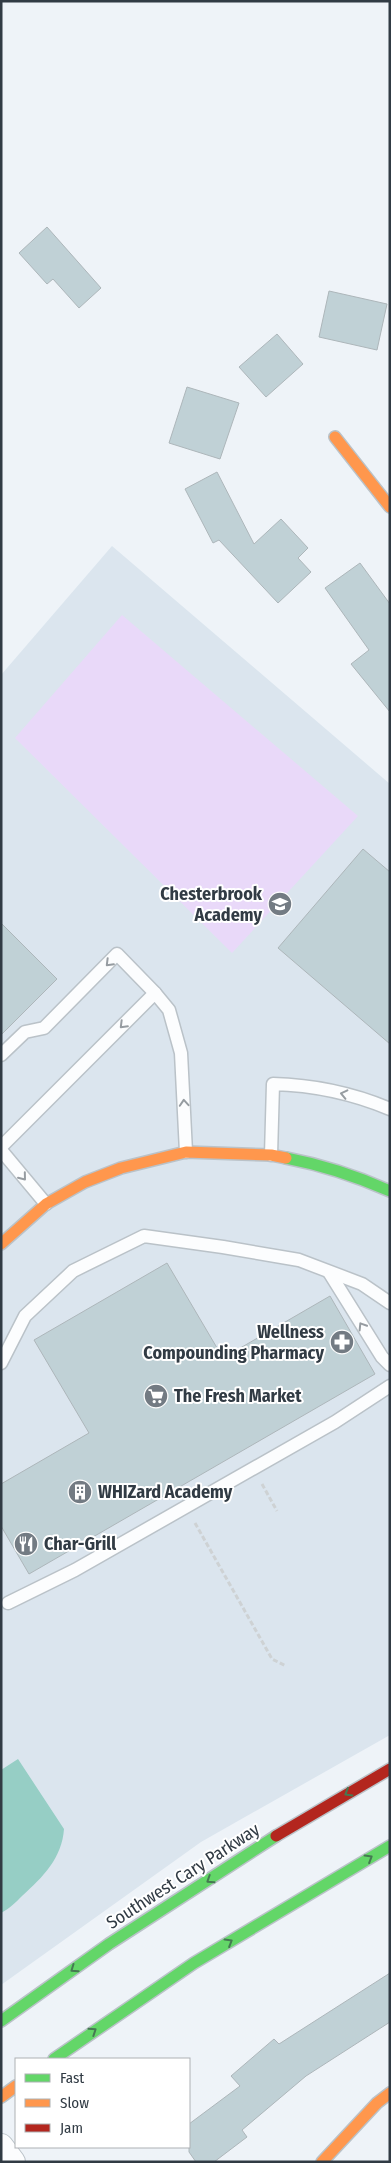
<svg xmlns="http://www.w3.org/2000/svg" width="391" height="2163" font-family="'Fira Sans Condensed',sans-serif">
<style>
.built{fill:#dbe5ee}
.green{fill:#e9d9f9}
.water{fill:#96cec5}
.building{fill:#c0d1d6;stroke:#adb6ba}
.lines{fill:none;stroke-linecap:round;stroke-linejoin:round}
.lane-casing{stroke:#bac2c8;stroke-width:15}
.street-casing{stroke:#bac2c8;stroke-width:26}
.fast-casing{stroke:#bac2c8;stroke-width:14}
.slow-casing{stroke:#bac2c8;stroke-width:14}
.jam-casing{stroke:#bac2c8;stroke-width:14}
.path{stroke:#ced2d4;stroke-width:3;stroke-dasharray:5 2.5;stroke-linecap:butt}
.lane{stroke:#fcfdfe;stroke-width:12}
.street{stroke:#fcfdfe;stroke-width:24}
.fast{stroke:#63d668;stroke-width:11}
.slow{stroke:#ff974d;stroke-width:11}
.jam{stroke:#b3261e;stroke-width:11}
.oneway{stroke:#969ca1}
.oneway2{stroke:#457952}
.labels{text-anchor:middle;stroke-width:4;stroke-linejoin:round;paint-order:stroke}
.poi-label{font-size:18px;font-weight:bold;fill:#313b44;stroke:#fff;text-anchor:start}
.street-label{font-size:18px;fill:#313b44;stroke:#fff}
</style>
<rect width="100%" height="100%" fill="#eef3f8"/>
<!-- built -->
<polygon class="built" points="112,546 390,784 390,1735 201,1842 1,1985 1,675"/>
<!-- green -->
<polygon class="green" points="122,615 358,816 232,953 15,738"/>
<!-- water -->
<path class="water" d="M18,1759L64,1829C62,1858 43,1877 22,1896C16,1902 9,1909 1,1913V1770Z"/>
<!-- building -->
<g class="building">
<polygon points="47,227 101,288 79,308 53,279 47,284 19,253"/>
<polygon points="329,291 387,304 377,350 319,337"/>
<polygon points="277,334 303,364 266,397 239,367"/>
<polygon points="187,387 239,403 220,459 169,443"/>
<polygon points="217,472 254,544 281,519 308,548 298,558 311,572 278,603 219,540 213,543 185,489"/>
<polygon points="360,563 390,604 390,712 351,664 369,650 325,588"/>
<polygon points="363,849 390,872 390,1044 278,948"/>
<polygon points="1,923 57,979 1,1035"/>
<polygon points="167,1263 223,1358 330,1296 375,1374 29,1574 1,1526 1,1484 89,1433 34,1340"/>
<polygon points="390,1973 390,2022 306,2076 242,2130 247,2137 214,2162 196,2162 189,2152 189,2124 240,2086 231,2076 274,2039 279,2044"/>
</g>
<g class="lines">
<!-- lane casing -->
<g class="lane-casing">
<g id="lane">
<polyline points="1,1055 25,1032 44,1028 117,954 155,993"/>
<polyline points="1,1147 155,993 169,1010 181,1053 186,1152"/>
<polyline points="1,1150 46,1204"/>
<path d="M271,1155L273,1084C313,1085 352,1093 390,1109"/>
<polyline points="329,1272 382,1357 390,1365"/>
<polyline points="1,1363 25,1316 73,1271 144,1236 223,1247 299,1260 362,1284 390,1303"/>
<polyline points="8,1603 75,1570 335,1422 390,1386"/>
</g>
</g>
<!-- street casing -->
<g class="street-casing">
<polyline id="street" points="1,2146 13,2162"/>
</g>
<!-- fast casing -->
<g class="fast-casing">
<g id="fast">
<path d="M286,1158C323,1165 356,1176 390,1191"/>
<polyline points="1,2021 109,1944 276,1836"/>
<polyline points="54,2059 194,1963 390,1846"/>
</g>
</g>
<!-- slow casing -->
<g class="slow-casing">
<g id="slow">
<polyline points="335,437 390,507"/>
<polyline points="1,1244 46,1204 85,1182 121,1168 186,1152 271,1155 286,1158"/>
<polyline points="1,2097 16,2086"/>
<polyline points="322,2162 377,2103 390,2093"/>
</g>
</g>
<!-- jam casing -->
<g class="jam-casing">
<polyline id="jam" points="276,1836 390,1769"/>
</g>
<!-- path -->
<g class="path">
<polyline points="262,1484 277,1511"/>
<polyline points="195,1523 272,1659 286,1666"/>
</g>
<!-- lane -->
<use href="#lane" class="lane"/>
<!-- street -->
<use href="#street" class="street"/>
<!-- fast -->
<use href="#fast" class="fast"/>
<!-- slow -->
<use href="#slow" class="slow"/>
<!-- jam -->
<use href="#jam" class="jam"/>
</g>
<!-- one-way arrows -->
<defs><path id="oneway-chevron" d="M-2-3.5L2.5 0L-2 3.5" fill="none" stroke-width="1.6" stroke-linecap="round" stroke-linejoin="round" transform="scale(1.25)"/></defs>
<g class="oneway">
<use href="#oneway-chevron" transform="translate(109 963) rotate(135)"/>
<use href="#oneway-chevron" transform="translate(123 1025) rotate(135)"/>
<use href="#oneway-chevron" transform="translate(344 1094) rotate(-167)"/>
<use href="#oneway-chevron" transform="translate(184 1103) rotate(-94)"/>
<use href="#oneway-chevron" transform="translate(23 1177) rotate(51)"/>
<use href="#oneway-chevron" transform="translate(362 1326) rotate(-122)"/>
</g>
<g class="oneway2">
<use href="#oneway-chevron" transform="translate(348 1793) rotate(149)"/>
<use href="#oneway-chevron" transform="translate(369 1858) rotate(-31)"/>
<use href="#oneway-chevron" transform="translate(210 1880) rotate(147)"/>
<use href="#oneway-chevron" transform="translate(229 1942) rotate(-31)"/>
<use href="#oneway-chevron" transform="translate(74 1969) rotate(145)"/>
<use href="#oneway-chevron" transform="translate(93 2031) rotate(-34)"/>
</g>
<!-- icons -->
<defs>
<g id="school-disc" transform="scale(1.25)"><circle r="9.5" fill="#737b83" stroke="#fff"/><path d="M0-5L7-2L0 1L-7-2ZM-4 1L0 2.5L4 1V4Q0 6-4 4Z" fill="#fff"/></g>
<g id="pharmacy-disc" transform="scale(1.25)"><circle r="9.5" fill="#737b83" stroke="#fff"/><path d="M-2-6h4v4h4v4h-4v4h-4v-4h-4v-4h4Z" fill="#fff"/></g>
<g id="supermarket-disc" transform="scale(1.25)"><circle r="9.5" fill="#737b83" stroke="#fff"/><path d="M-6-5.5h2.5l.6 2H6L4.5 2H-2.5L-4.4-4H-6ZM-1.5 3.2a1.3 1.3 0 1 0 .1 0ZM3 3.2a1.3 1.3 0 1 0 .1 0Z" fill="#fff"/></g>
<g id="building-disc" transform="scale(1.25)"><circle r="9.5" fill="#737b83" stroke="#fff"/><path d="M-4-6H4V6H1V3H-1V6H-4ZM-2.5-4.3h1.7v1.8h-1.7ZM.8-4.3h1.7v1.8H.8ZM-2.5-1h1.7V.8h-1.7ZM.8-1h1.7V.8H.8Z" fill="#fff"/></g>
<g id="restaurant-disc" transform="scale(1.25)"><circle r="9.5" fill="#737b83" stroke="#fff"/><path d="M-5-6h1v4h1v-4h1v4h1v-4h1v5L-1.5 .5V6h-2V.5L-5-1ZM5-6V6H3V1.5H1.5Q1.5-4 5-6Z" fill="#fff"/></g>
</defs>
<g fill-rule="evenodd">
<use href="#school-disc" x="280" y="904"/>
<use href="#pharmacy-disc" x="342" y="1342"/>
<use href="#supermarket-disc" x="156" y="1396"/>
<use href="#building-disc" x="80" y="1492"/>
<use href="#restaurant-disc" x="26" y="1544"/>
</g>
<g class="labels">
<!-- poi labels -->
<g class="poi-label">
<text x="262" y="900" text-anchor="end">Chesterbrook<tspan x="262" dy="21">Academy</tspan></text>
<text x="324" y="1338" text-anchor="end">Wellness<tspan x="324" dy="21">Compounding Pharmacy</tspan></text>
<text x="174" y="1402">The Fresh Market</text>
<text x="98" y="1498">WHIZard Academy</text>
<text x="44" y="1550">Char-Grill</text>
</g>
<!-- street labels -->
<g class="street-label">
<text transform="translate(183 1876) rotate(-33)" y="6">Southwest Cary Parkway</text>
</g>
</g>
<!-- border -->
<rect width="391" height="2163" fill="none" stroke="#313b44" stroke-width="5"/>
<!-- legend -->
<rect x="15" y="2058" width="175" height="90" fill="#ffffff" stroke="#adb1b4"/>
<rect x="25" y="2074" width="25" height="8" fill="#63d668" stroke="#adb1b4"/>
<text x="60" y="2083" font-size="15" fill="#313b44">Fast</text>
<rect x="25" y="2099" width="25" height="8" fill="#ff974d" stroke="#adb1b4"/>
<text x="60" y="2108" font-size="15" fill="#313b44">Slow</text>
<rect x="25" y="2124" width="25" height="8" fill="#b3261e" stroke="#adb1b4"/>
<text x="60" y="2133" font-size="15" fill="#313b44">Jam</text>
</svg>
